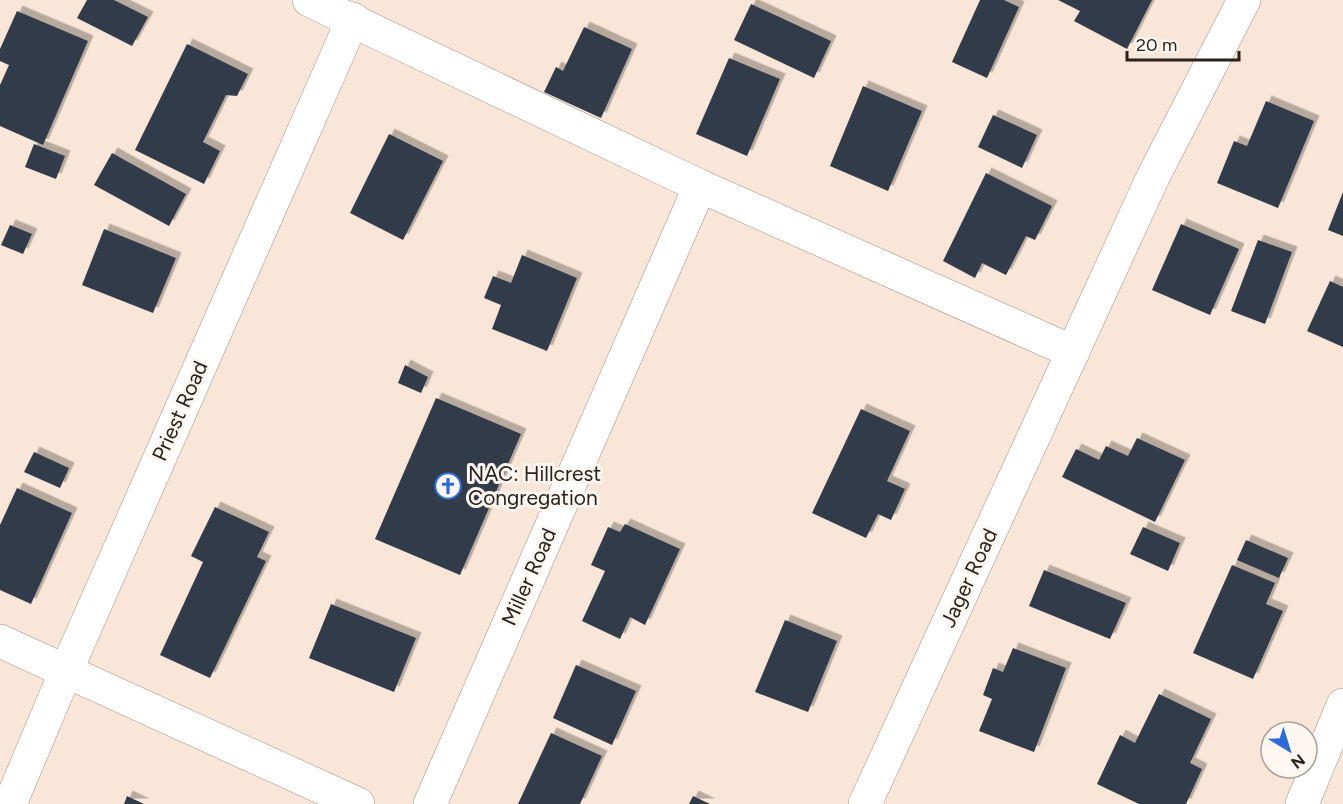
<svg xmlns="http://www.w3.org/2000/svg" width="1343" height="804" font-family="Figtree,sans-serif">
<style>
.building{fill:#323b49;filter:url(#shadow)}
.lines{fill:none;stroke-linecap:round;stroke-linejoin:round}
.minor-casing{stroke:#a39183;stroke-width:34}
.minor{stroke:#fff;stroke-width:33}
.labels{text-anchor:middle;stroke-width:6;stroke-linejoin:round;paint-order:stroke}
.street-label{font-size:21px;fill:#29221c;stroke:#fef6f0}
.poi-label{font-size:21px;fill:#29221c;stroke:#fef6f0;text-anchor:start}
</style>
<defs>
<filter id="shadow"><feDropShadow dx="5.5" dy="-5.5" stdDeviation="0" flood-color="#0004"/></filter>
</defs>
<rect width="100%" height="100%" fill="#f9e6d8"/>
<!-- building -->
<g class="building">
<polygon points="87,0 114,0 148,17 132,46 77,18"/>
<polygon points="980,0 1004,0 1019,7 987,78 952,62"/>
<polygon points="1058,0 1152,0 1127,49 1074,21 1080,11"/>
<polygon points="751,4 831,41 814,78 734,40"/>
<polygon points="17,11 88,41 43,145 0,126 0,85 9,65 0,61 0,49"/>
<polygon points="584,27 632,49 601,118 544,92 556,67 563,71"/>
<polygon points="187,44 248,74 237,96 226,95 203,142 220,151 204,184 135,150"/>
<polygon points="729,58 780,79 747,156 696,134"/>
<polygon points="863,86 922,111 888,191 830,166"/>
<polygon points="1266,101 1314,121 1278,208 1217,183 1234,141 1247,146"/>
<polygon points="993,115 1037,135 1022,168 978,147"/>
<polygon points="389,134 443,161 403,240 350,213"/>
<polygon points="34,144 65,156 56,179 25,167"/>
<polygon points="112,153 186,194 169,226 94,185"/>
<polygon points="986,173 1052,206 1035,240 1026,236 1006,275 982,263 975,278 943,261"/>
<polygon points="1343,192 1343,236 1328,230"/>
<polygon points="1181,224 1239,249 1210,315 1152,290"/>
<polygon points="10,225 32,234 23,254 1,245"/>
<polygon points="104,229 176,258 153,313 82,285"/>
<polygon points="1258,240 1292,252 1265,324 1231,311"/>
<polygon points="522,255 577,278 547,351 492,329 501,305 484,298 493,276 511,283"/>
<polygon points="1330,281 1343,287 1343,347 1307,331"/>
<polygon points="405,365 428,377 421,393 398,383"/>
<polygon points="436,398 521,434 460,575 375,539"/>
<polygon points="861,409 910,431 887,481 905,489 891,520 878,514 866,538 812,513"/>
<polygon points="1137,438 1185,460 1155,522 1062,477 1076,449 1099,460 1106,446 1128,456"/>
<polygon points="34,452 69,468 60,488 24,472"/>
<polygon points="17,488 72,513 31,604 0,590 0,525"/>
<polygon points="215,507 269,532 257,557 266,561 210,678 160,655 203,562 191,556"/>
<polygon points="625,524 680,549 645,625 630,617 620,639 582,621 605,571 591,565 608,527 620,532"/>
<polygon points="1143,527 1180,543 1168,571 1130,554"/>
<polygon points="1246,540 1288,558 1279,578 1237,560"/>
<polygon points="1232,565 1275,583 1266,604 1283,611 1253,679 1193,653"/>
<polygon points="1044,570 1126,603 1110,639 1029,606"/>
<polygon points="331,604 416,638 394,692 309,658"/>
<polygon points="785,620 837,641 808,712 755,692"/>
<polygon points="1013,648 1066,668 1034,752 979,731 992,699 983,695 993,668 1003,672"/>
<polygon points="576,665 636,691 612,745 553,718"/>
<polygon points="1159,694 1211,719 1190,763 1202,769 1186,804 1139,804 1097,784 1120,735 1135,743"/>
<polygon points="551,733 602,756 580,804 518,804"/>
<polygon points="127,796 144,804 124,804"/>
<polygon points="693,796 710,804 689,804"/>
</g>
<g class="lines">
<!-- minor casing -->
<g class="minor-casing">
<g id="minor">
<polyline points="309,0 700,186 1073,352"/>
<polyline points="0,641 358,804"/>
<polyline points="10,804 66,671 353,19"/>
<polyline points="430,804 700,186"/>
<polyline points="865,804 1153,177 1244,0"/>
<polyline points="1302,804 1343,705"/>
</g>
</g>
<!-- minor -->
<use href="#minor" class="minor"/>
</g>
<!-- icons -->
<defs>
<g id="church-ring" transform="scale(1.35)"><circle r="9.5" fill="#fef6f0" stroke="#2d6bd9" stroke-width="1.5"/><path d="M-1.2-6h2.4v3.5h3.3v2.4h-3.3V6h-2.4V-.1h-3.3v-2.4h3.3Z" fill="#2d6bd9"/></g>
</defs>
<g fill-rule="evenodd">
<use href="#church-ring" x="448" y="486"/>
</g>
<g class="labels">
<!-- street labels -->
<g class="street-label">
<text transform="translate(180 411) rotate(-66)" y="7">Priest Road</text>
<text transform="translate(529 577) rotate(-66)" y="7">Miller Road</text>
<text transform="translate(969 578) rotate(-65)" y="7">Jager Road</text>
</g>
<!-- poi labels -->
<g class="poi-label">
<text x="468" y="481">NAC: Hillcrest<tspan x="468" dy="24">Congregation</tspan></text>
</g>
</g>
<!-- north arrow -->
<g transform="translate(1289 750) rotate(142)"><circle r="28" fill="#fef6f0" stroke="#a9a19b" stroke-width="1.5"/>
<path d="M0-4.5L10 22L0 15L-10 22Z" fill="#2d6bd9"/>
<text y="-9" font-size="16" font-weight="bold" text-anchor="middle" fill="#29221c">N</text>
</g>
<!-- scale -->
<path d="M1127 51v9h112v-9" fill="none" stroke="#29221c" stroke-width="3"/>
<text x="1136" y="51" font-size="18" fill="#29221c" stroke="#fef6f0" stroke-width="4.5" paint-order="stroke">20 m</text>
</svg>
